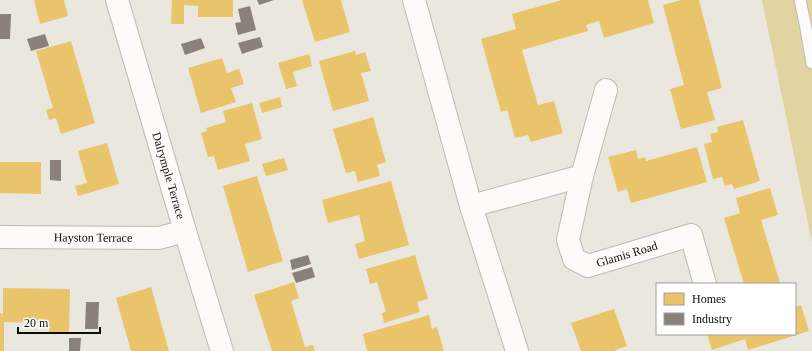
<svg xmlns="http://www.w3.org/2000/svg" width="812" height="351" font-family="Georgia,serif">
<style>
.green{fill:#e1d4a0}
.homes{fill:#e9c46a}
.industry{fill:#8a817c}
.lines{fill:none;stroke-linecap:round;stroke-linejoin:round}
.lane-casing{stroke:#bdbbb4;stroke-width:13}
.street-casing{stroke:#bdbbb4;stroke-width:24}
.secondary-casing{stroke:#bdbbb4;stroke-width:24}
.lane{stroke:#fcfbfa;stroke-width:11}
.street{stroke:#fcfbfa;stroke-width:22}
.secondary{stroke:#fcfbfa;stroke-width:22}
.labels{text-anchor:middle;stroke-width:4;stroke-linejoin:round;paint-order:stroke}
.street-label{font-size:12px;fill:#0d0c06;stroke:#fff}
</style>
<rect width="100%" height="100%" fill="#eae7de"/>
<!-- green -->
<polygon class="green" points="762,0 812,0 812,243 809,228"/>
<!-- homes -->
<g class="homes">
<polygon points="34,0 64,0 68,16 40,24"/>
<polygon points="172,0 233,0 233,17 198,17 198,6 184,5 184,24 171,24"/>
<polygon points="302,0 341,0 350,32 315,42"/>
<polygon points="562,0 648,0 654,23 604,38 599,21 586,25 588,31 522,50 538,105 554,101 563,133 531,142 528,135 515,138 507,110 501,112 481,39 516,29 512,14"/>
<polygon points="681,0 699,0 722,88 707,92 715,120 681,129 670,89 684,85 663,5"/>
<polygon points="71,41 95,123 61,134 56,118 49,120 46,110 53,108 36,51"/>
<polygon points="355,51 356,55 365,52 371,71 361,73 369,101 333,111 319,61"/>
<polygon points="309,54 312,66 293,72 297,86 286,89 278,63"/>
<polygon points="222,58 227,73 239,69 244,84 231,88 236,102 201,113 188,68"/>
<polygon points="280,97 282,107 262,113 259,103"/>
<polygon points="252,103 262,139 245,144 250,161 218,170 214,156 208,157 201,133 207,131 206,128 226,122 223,111"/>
<polygon points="373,117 386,162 377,165 380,176 358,182 355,171 346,173 333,129"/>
<polygon points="743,120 760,181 734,189 732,184 725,186 722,177 713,179 704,144 712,142 710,134 718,132 717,127"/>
<polygon points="107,143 119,184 78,196 75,186 87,183 78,151"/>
<polygon points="697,147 707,182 631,203 627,189 618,192 608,157 636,150 638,159 645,157 646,161"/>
<polygon points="284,158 288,170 266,176 262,164"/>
<polygon points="0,162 41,162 41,194 0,193"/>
<polygon points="257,176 283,261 248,272 223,186"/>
<polygon points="391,181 409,245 359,259 355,244 365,241 359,215 328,223 322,200"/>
<polygon points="770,188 778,215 761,220 780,283 777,284 744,284 724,218 740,213 736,198"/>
<polygon points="415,255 428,299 417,302 420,312 384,323 382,313 386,312 377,282 370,284 366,269"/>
<polygon points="294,282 299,298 291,301 305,347 313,345 315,351 272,351 254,295"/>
<polygon points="151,287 169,351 131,351 116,298"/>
<polygon points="3,288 70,289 69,334 49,333 49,323 4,322 4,351 0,351 0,313 3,314"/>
<polygon points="801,305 809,331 748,350 745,339 712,350 707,334 795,334 795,307"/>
<polygon points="614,309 627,346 613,351 581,351 571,323"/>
<polygon points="429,315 432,329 437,327 444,351 367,351 363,334"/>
</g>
<!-- industry -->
<g class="industry">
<polygon points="257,0 274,0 259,5"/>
<polygon points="250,6 256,30 238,35 235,23 241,22 238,9"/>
<polygon points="0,14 11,14 10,39 0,39"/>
<polygon points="45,34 49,46 31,51 27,39"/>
<polygon points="260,37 263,47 242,54 238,43"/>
<polygon points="201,38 205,48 185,55 181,44"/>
<polygon points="50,160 61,160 61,181 50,180"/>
<polygon points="308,255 311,264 292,270 290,260"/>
<polygon points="312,267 315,277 296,283 292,273"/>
<polygon points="86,302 99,302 98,329 85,329"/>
<polygon points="69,338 81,338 80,351 69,351"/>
</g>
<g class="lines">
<!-- lane casing -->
<g class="lane-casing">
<polyline id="lane" points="800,0 805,23 812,63"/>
</g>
<!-- street casing -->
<g class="street-casing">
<g id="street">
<path id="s1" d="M117,0L185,231L222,351"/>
<path id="s2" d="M606,90L582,176L568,240L574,259L588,266L691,235L705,284"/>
<polyline points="471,206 582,176"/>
<path id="s3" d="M0,237L159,238L185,231"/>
</g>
</g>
<!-- secondary casing -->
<g class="secondary-casing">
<polyline id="secondary" points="414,0 471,206 517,351"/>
</g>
<!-- lane -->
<use href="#lane" class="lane"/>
<!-- street -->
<use href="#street" class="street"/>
<!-- secondary -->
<use href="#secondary" class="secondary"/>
</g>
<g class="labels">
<!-- street labels -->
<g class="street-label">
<text dy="4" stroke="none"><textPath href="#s1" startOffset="183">Dalrymple Terrace</textPath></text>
<text dy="4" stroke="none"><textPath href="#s3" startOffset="93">Hayston Terrace</textPath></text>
<text dy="4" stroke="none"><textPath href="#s2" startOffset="231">Glamis Road</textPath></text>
</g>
</g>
<!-- legend -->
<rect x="656" y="283" width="140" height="52" fill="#ffffff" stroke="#9e9e9b"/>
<rect x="664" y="293" width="20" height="12" fill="#e9c46a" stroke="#9e9e9b"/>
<text x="692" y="303" font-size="12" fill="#0d0c06">Homes</text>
<rect x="664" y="313" width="20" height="12" fill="#8a817c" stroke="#9e9e9b"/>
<text x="692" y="323" font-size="12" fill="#0d0c06">Industry</text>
<!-- scale -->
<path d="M18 327v6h82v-6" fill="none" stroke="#0d0c06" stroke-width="2"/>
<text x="24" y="327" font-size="12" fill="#0d0c06" stroke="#ffffff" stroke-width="3" paint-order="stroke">20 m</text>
</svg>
